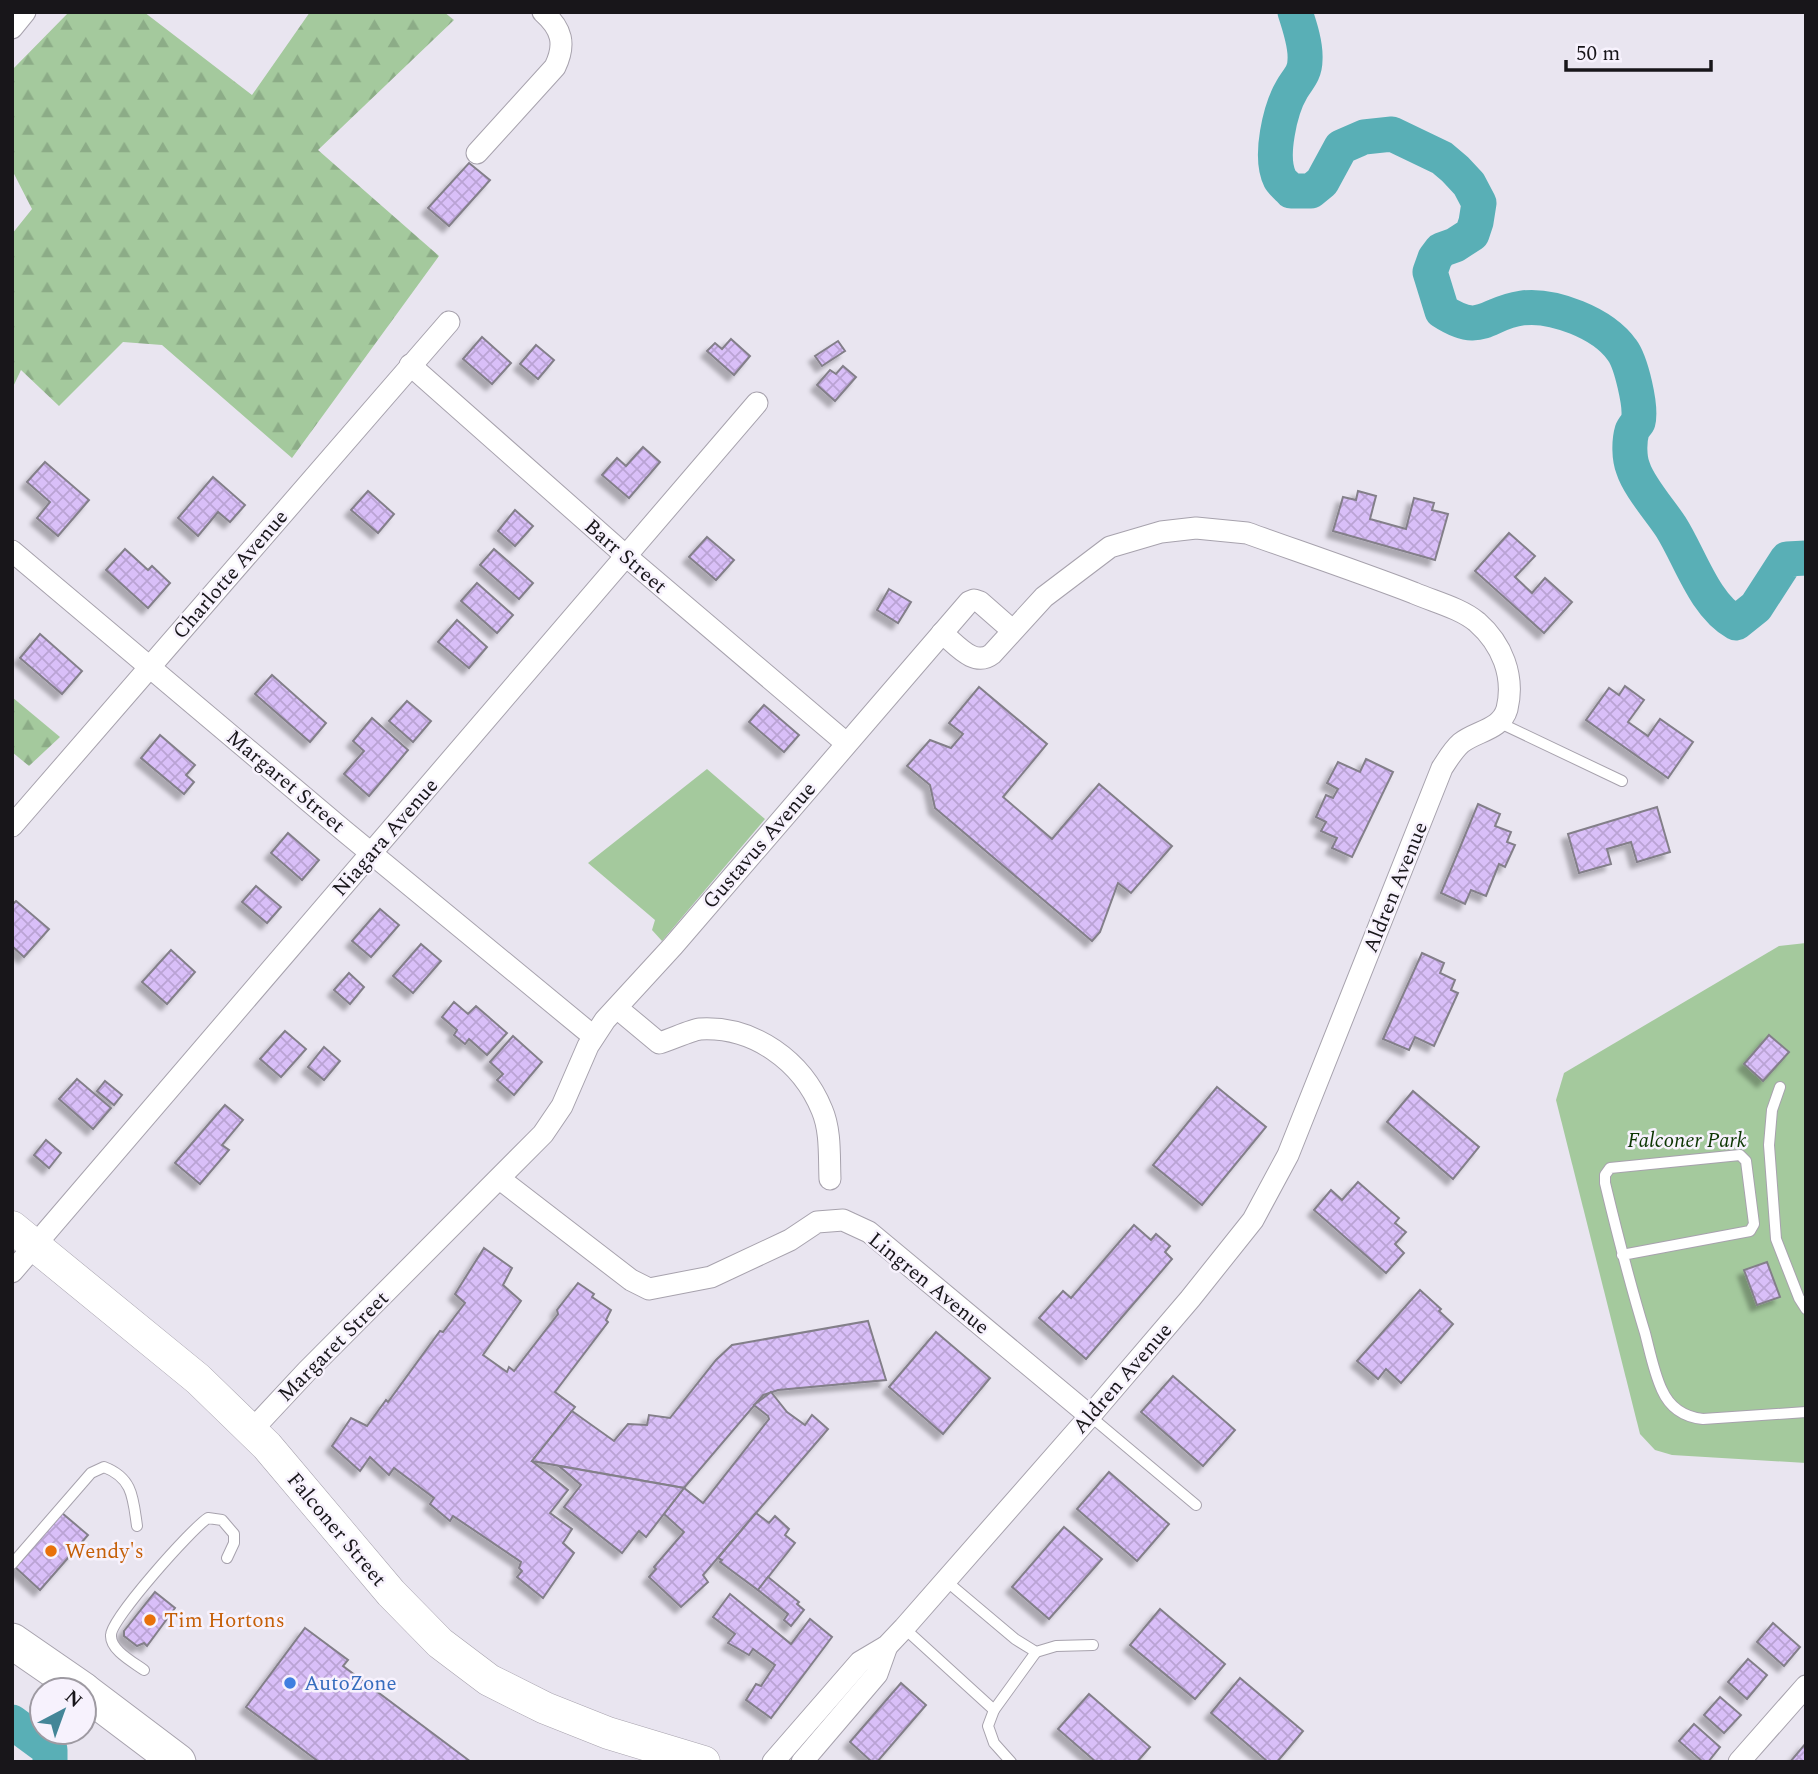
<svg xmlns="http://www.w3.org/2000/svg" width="1818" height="1774" font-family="Spectral,serif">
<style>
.green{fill:#a4c99d}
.forest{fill:url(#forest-firs)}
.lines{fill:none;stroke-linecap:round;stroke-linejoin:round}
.river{stroke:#59afb6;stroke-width:35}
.building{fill:url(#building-cross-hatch);stroke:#837f89;stroke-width:2;filter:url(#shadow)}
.lane-casing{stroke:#a7a2ad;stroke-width:12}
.street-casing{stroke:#a7a2ad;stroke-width:23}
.secondary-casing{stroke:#a7a2ad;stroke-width:33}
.primary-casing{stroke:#a7a2ad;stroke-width:37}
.lane{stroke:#fff;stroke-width:10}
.street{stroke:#fff;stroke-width:21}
.secondary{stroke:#fff;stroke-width:32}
.primary{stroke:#fff;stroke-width:35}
.food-dot{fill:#e8710a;stroke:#f7f2fd;stroke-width:2.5}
.shop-dot{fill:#3f7fe0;stroke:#f7f2fd;stroke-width:2.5}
.labels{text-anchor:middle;stroke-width:5;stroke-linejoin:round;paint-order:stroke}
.street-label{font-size:21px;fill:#18161a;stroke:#f7f2fd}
.park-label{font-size:21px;font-style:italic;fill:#0c3602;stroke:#f7f2fd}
.food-label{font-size:21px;fill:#c56008;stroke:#f7f2fd;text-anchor:start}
.shop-label{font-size:21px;fill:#366cbe;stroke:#f7f2fd;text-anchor:start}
</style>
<defs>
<pattern id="forest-firs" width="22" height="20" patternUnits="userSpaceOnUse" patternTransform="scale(1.75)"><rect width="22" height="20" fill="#a4c99d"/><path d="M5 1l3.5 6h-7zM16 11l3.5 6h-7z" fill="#8cac87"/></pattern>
<pattern id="building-cross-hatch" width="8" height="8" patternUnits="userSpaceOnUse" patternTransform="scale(1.75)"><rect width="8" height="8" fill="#d9bff8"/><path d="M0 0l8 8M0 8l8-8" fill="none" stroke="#baa3d4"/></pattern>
<filter id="shadow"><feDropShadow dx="-6" dy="6" stdDeviation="2" flood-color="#0004"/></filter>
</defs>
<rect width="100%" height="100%" fill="#e9e5f0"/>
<!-- green -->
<g class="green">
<polygon points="707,769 765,819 662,941 652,930 655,920 588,863"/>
<polygon points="1806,943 1806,1463 1672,1455 1655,1450 1640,1434 1556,1100 1564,1073 1779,946"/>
</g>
<!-- forest -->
<g class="forest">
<polygon points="69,12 144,12 252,95 310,12 444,12 454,20 318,150 439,256 292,458 162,345 123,342 59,406 21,370 12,389 12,234 32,209 12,170 12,70"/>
<polygon points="12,697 60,737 29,766 12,752"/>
</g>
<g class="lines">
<!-- river -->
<g class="river">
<path d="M1295,12C1300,27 1306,45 1305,60C1305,73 1298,79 1292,89C1280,109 1269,157 1280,179C1282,183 1288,187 1291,191H1311L1322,182L1341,147L1364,137L1392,134L1442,158L1455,169L1469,184L1479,203L1476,222L1472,234L1455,245L1441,250L1435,258L1430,272L1442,311C1482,337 1485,313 1522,308C1553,304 1603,323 1622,350C1631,362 1642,407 1638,422C1636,425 1633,428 1632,431C1629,441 1629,458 1633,468C1639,487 1660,510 1671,527C1690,557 1704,605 1736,623L1756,607L1787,559L1806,558"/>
<polyline points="12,1722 50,1750 50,1762"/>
</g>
</g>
<!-- building -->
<g class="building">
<polygon points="469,163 490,180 449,226 428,208"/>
<polygon points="482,337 511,363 492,384 463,359"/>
<polygon points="731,339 750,356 734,375 707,351 715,343 722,349"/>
<polygon points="838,341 845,351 822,366 815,356"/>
<polygon points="536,345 554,360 538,379 520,364"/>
<polygon points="843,366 856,377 835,401 817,385 830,370 836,374"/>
<polygon points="643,447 660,462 629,498 602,475 617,458 626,466"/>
<polygon points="45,462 89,500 58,536 37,518 50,502 27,482"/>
<polygon points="213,477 245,505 230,522 218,512 198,536 178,518"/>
<polygon points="368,491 394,514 378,533 351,510"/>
<polygon points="1358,491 1376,496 1370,519 1406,529 1414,498 1434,503 1432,510 1448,514 1435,560 1333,531 1343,497 1356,500"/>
<polygon points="515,510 533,526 515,546 498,531"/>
<polygon points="1509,533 1535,556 1515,577 1532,593 1545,578 1572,602 1544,633 1475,571"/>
<polygon points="707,537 734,560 716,580 689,557"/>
<polygon points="125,549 148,570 152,566 170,583 148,608 106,570"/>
<polygon points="494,549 533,583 519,599 480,565"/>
<polygon points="477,583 513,615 497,633 461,601"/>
<polygon points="889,589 911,602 898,623 877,610"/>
<polygon points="457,620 487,647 469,668 438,642"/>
<polygon points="40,634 82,671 62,694 20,658"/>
<polygon points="272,675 326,723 310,742 255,694"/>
<polygon points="1625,686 1644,700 1628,722 1648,736 1660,719 1693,742 1668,778 1586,720 1609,688 1619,695"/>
<polygon points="979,687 1047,744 1003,797 1052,839 1099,784 1172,846 1131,893 1118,883 1100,932 1092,941 935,808 930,785 907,766 930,740 951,748 963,734 949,723"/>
<polygon points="407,701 431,721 413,742 389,721"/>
<polygon points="764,705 799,735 784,752 749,722"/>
<polygon points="372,718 408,750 369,796 344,774 364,751 353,741"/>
<polygon points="160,735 195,765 186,775 194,782 184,794 141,758"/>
<polygon points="1366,759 1393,772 1352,857 1332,848 1337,838 1321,831 1326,822 1316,817 1326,795 1333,798 1338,789 1327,783 1338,762 1360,772"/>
<polygon points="1478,804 1500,814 1495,826 1511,832 1507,842 1515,845 1505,867 1499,864 1486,896 1471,890 1465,904 1441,893"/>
<polygon points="1657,807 1670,852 1637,862 1631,842 1607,849 1611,864 1579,873 1568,834"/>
<polygon points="288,833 319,860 302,880 271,853"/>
<polygon points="256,886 281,907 267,923 242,902"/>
<polygon points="16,901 49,929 24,957 12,946 12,905"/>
<polygon points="380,909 399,925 371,957 352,941"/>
<polygon points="421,944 441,961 413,993 393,976"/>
<polygon points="171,950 195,972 167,1004 142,982"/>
<polygon points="1422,953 1444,963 1440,973 1455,980 1451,990 1458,993 1434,1046 1415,1037 1409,1050 1383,1039"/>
<polygon points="349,973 364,987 350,1004 334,990"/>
<polygon points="454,1002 468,1014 476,1006 507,1033 487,1055 469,1039 465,1044 454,1035 457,1030 442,1017"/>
<polygon points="285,1031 306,1049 281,1077 260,1059"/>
<polygon points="1769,1035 1789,1052 1763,1081 1744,1064"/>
<polygon points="513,1036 542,1062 514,1095 497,1080 503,1074 490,1062"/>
<polygon points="324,1047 340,1061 324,1080 308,1067"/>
<polygon points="77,1079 111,1108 93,1129 59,1099"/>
<polygon points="105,1081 122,1095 114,1105 97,1091"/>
<polygon points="1217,1087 1266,1127 1202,1205 1153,1165"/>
<polygon points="1413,1091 1479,1147 1453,1179 1387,1122"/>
<polygon points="225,1105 243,1120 222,1145 229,1150 200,1184 175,1163"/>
<polygon points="46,1140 61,1153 49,1168 34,1155"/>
<polygon points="1358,1182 1399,1218 1395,1223 1406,1232 1395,1244 1404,1253 1386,1273 1314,1210 1331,1190 1342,1200"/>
<polygon points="1134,1225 1151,1240 1156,1234 1170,1246 1165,1252 1172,1259 1086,1359 1039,1318 1063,1291 1071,1298"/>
<polygon points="484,1248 512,1268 503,1285 521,1301 483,1355 507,1372 509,1367 514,1371 558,1314 557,1310 578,1283 594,1294 592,1297 611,1310 606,1320 608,1322 555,1392 575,1407 532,1461 568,1490 550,1513 572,1529 563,1543 574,1553 543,1598 517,1577 522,1571 519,1568 521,1562 453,1516 450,1521 430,1504 434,1498 394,1468 389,1475 370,1457 360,1471 332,1446 351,1418 367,1426 386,1400 388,1402 440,1331 443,1332 465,1303 455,1294"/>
<polygon points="1767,1262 1780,1297 1757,1305 1744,1270"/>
<polygon points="1420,1290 1441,1309 1439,1311 1453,1324 1401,1383 1386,1369 1378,1379 1357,1361"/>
<polygon points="868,1321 886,1380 778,1390 763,1395 684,1488 532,1461 572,1411 614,1441 628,1424 647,1425 649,1415 670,1418 716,1360 732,1345"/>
<polygon points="936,1332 990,1378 943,1434 889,1387"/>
<polygon points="1173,1376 1235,1430 1203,1466 1141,1412"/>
<polygon points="771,1392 787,1412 805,1425 812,1415 828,1429 703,1575 708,1582 681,1607 649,1577 656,1569 654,1567 684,1532 664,1514 684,1488 703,1503 769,1419 768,1416 754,1405"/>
<polygon points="559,1466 684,1488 646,1537 639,1531 622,1553 564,1507 581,1485"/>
<polygon points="1109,1472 1169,1524 1137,1561 1077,1509"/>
<polygon points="62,1513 88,1535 40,1590 15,1567"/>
<polygon points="756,1513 769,1523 775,1516 789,1529 785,1535 795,1543 758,1590 720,1562 722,1560 718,1558"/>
<polygon points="1064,1527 1102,1559 1049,1619 1012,1587"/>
<polygon points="768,1577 799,1602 797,1604 804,1610 791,1626 784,1620 788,1614 758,1590"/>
<polygon points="155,1592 175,1608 147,1646 144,1643 137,1646 124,1636 124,1631"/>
<polygon points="730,1594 791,1644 810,1619 832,1637 771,1718 746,1700 756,1684 761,1686 775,1665 753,1649 749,1655 728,1643 735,1634 713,1617"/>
<polygon points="1160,1609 1225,1664 1195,1699 1130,1645"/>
<polygon points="1773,1623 1800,1647 1784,1666 1757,1642"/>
<polygon points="305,1628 348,1660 343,1666 471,1762 319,1762 246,1707"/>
<polygon points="1748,1659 1767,1675 1747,1699 1728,1682"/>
<polygon points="1240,1678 1303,1731 1277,1762 1268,1762 1211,1713"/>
<polygon points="901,1683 926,1705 877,1762 872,1762 850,1742"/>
<polygon points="1089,1694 1150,1747 1137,1762 1096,1762 1058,1729"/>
<polygon points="1720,1697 1741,1715 1724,1733 1704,1715"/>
<polygon points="1694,1724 1720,1747 1708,1762 1703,1762 1679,1741"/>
<polygon points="1806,1743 1806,1762 1790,1762"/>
</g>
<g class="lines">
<!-- lane casing -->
<g class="lane-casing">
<g id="lane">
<polyline points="1498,722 1622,781"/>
<polyline points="1780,1087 1772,1110 1769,1145 1776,1239 1799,1298 1806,1309"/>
<path d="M1622,1255L1750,1231L1754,1224L1746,1161L1740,1155L1610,1168L1605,1175V1183C1617,1233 1630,1284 1645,1333C1650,1352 1654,1373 1662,1390C1670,1408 1684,1417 1703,1419L1806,1412"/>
<polyline points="1090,1416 1196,1505"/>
<path d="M12,1564L91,1473L104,1467C133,1478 133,1498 137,1526"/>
<polyline points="945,1580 1015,1639 1036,1652 1056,1646 1093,1645"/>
<polyline points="904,1628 994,1710 988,1726 994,1743 1011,1762"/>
<path d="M144,1670C133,1662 110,1650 111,1635C111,1619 192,1528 208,1518L222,1520L234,1534V1543L227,1558"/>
<polyline points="994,1710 1036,1652"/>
</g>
</g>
<!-- street casing -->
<g class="street-casing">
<g id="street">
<polyline points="12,28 25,12"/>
<path d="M477,153L555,67C566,44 562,29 543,12"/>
<polyline points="410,365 626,556 846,743"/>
<polyline points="12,551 343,830 593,1036"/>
<polyline points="12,826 449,322"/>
<path d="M617,1008L659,1043C670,1040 691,1030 700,1029C754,1026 802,1061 822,1110C831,1131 829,1157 830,1179"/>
<polyline points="500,1179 631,1280 649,1289 711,1277 790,1240 817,1222 843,1220 869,1232 1090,1416"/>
<polyline points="12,1272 757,403"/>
<polyline points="251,1431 307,1371 543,1134 562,1106 588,1046 605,1020 673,946 969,602 974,600 980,602 1012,630"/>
<path d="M773,1762L860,1662L887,1646L904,1628L1090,1416L1190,1299L1253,1220L1288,1155L1442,768C1448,759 1453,750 1461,743C1476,731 1501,730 1507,709C1515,676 1502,644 1477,622C1460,608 1435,602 1414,593C1359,572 1303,553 1247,533L1196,528L1161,532L1110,547L1044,597L992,654C974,668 956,644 942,633"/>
<polyline points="802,1762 877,1674 887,1646"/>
<polyline points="1739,1762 1806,1686"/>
</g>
</g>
<!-- secondary casing -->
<g class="secondary-casing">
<polyline id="secondary" points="12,1227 198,1379 267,1446 391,1593 440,1643 489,1680 545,1708 608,1733 704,1762"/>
</g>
<!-- primary casing -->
<g class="primary-casing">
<g id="primary">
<polyline points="12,1641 83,1690"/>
<polyline points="84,1691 178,1762"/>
</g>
</g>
<!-- lane -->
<use href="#lane" class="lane"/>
<!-- street -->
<use href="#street" class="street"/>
<!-- secondary -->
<use href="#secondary" class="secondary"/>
<!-- primary -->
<use href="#primary" class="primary"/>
</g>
<!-- markers -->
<g class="food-dot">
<circle cx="51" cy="1551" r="7"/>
<circle cx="150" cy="1620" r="7"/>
</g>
<circle class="shop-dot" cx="290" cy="1683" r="7"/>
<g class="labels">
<!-- street labels -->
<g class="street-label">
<text transform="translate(626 556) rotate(41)" y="7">Barr Street</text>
<text transform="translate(230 574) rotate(-49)" y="7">Charlotte Avenue</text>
<text transform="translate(286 781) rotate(40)" y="7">Margaret Street</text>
<text transform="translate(385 837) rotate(-49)" y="7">Niagara Avenue</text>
<text transform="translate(759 845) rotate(-49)" y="7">Gustavus Avenue</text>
<text transform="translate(1395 887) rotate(-68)" y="7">Aldren Avenue</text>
<text transform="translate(929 1283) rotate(39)" y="7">Lingren Avenue</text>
<text transform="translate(333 1346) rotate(-45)" y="7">Margaret Street</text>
<text transform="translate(1122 1378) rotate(-49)" y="7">Aldren Avenue</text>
<text transform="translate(337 1529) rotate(50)" y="7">Falconer Street</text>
</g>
<!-- park labels -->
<g class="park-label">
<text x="1687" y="1147">Falconer Park</text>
</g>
<!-- food labels -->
<g class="food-label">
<text x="65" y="1558">Wendy's</text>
<text x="164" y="1627">Tim Hortons</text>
</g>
<!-- shop labels -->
<g class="shop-label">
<text x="304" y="1690">AutoZone</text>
</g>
</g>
<!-- border -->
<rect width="1818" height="1774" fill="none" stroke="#18161a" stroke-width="28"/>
<!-- north arrow -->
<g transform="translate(63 1711) rotate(41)"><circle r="33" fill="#f7f2fd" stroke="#9e9aa2" stroke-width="2"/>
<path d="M0-5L12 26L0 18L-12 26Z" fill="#448698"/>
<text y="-10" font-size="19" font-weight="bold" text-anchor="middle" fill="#18161a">N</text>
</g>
<!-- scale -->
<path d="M1566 60v10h145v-10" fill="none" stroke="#18161a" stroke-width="3.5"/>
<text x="1576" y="60" font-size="21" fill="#18161a" stroke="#f7f2fd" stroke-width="5" paint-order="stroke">50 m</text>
</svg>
